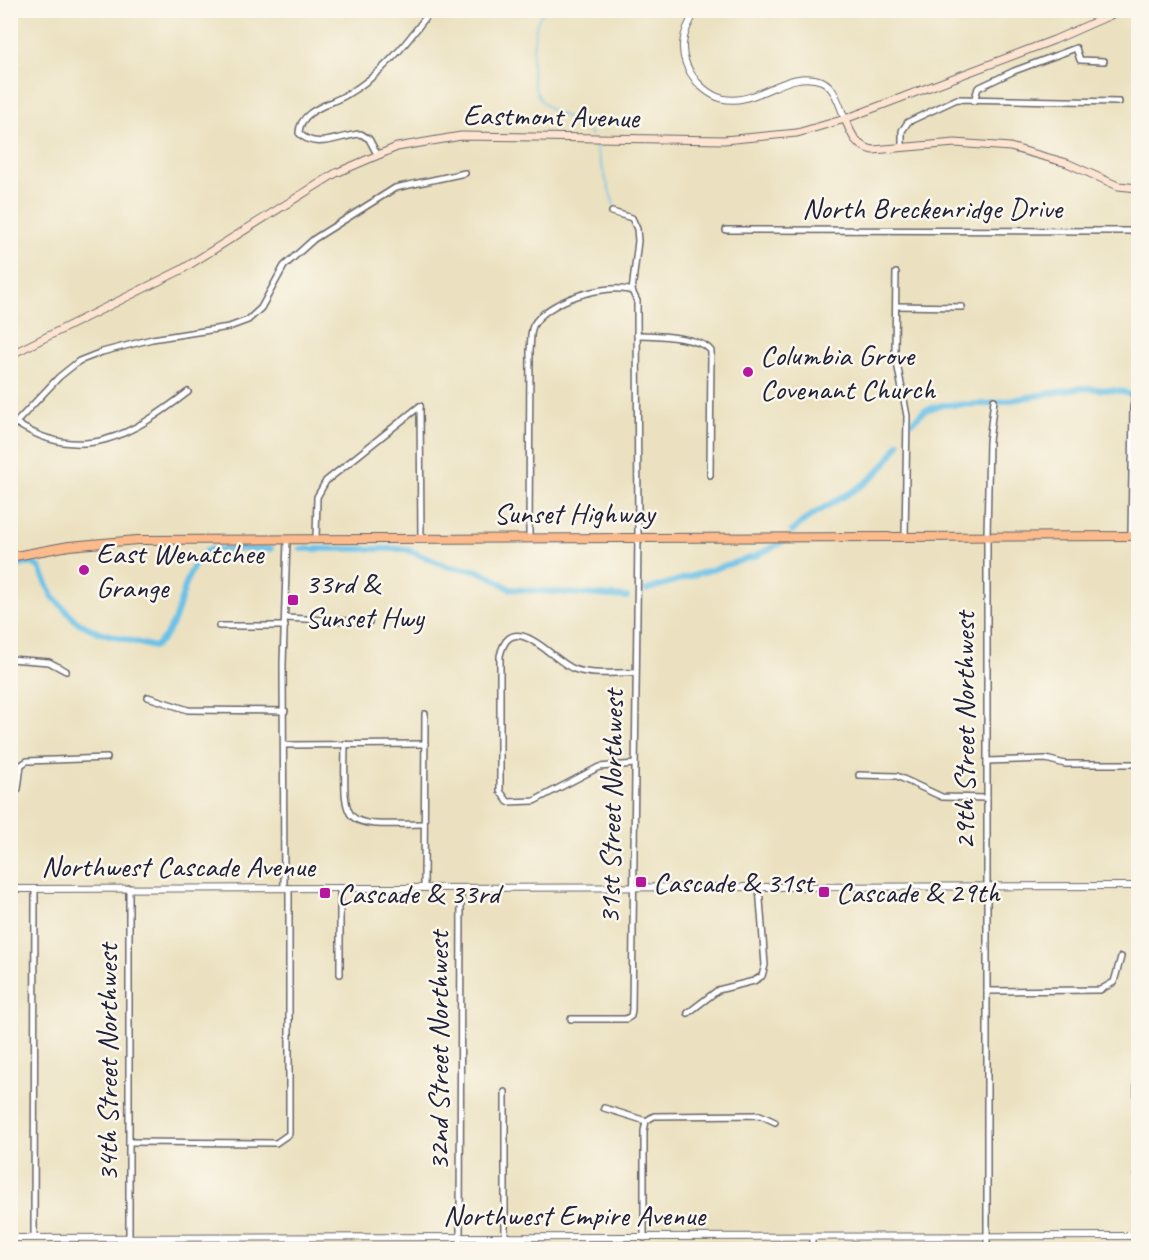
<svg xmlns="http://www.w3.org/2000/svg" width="1149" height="1260" font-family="Caveat,sans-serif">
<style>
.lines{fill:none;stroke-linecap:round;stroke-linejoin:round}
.stream{stroke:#6ac1e7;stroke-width:1.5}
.canal{stroke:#6ac1e7;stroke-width:6}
.minor-casing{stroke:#68656a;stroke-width:8}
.tertiary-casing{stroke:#68656a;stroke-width:8}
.secondary-casing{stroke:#68656a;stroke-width:9}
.trunk-casing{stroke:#68656a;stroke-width:10}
.minor{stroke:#fff;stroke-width:5}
.tertiary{stroke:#fff;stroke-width:6}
.secondary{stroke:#fde4d1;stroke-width:7}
.trunk{stroke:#fbbb8c;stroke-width:8}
.poi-dot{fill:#b5179e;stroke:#fbf7ec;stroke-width:2}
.labels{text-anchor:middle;stroke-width:5;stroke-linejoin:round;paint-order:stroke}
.street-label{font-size:30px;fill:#22223b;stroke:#fbf7ec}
.poi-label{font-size:30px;fill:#22223b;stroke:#fbf7ec;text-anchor:start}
</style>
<rect width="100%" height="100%" fill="#fbf7ec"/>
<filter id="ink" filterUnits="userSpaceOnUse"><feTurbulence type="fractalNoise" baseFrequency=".0167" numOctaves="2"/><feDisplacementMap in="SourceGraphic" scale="12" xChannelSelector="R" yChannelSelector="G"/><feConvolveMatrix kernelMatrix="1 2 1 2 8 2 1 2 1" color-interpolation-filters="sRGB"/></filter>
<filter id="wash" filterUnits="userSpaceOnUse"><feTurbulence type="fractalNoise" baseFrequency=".008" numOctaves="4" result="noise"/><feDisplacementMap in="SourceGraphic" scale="24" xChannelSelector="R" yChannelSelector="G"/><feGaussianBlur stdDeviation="1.35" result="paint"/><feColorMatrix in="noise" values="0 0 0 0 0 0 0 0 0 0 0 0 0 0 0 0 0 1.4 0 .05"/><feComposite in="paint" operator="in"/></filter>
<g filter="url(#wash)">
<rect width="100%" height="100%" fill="#ebe1c0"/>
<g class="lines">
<!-- stream -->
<g class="stream">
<path d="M545,10C534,21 535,35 533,49C530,77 531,102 561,115C574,120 583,123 591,135"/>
<polyline points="594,142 614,205"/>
</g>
<!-- canal -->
<g class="canal">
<polyline points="912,422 925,410 943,405 988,404 1082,388 1121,391 1138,398"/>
<path d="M792,531C830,495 871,496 899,443"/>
<polyline points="301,549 405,549 449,567 475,570 492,577 510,589 627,597"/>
<path d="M10,567L31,563L39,567L53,597L77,622L98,632L154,647C190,619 173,576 210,549H271"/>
<polyline points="646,590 756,556 782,542"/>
</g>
</g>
</g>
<g filter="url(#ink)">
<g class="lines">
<!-- minor casing -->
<g class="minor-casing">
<g id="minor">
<polyline points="974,101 978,88 1014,71 1076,48 1080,60 1104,61"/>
<polyline points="902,148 902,131 908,122 957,99 1119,102"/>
<path d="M377,154L369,139L361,134C340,135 316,151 299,133C300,110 329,105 346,95C382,75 407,43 431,10"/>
<polyline points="612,212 632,218 637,229 638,241 632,291"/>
<polyline points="726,230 1138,231"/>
<polyline points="896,273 895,352 907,416 905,537"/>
<polyline points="896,306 962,307"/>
<path d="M637,335C654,335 701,337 711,351L710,475"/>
<polyline points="420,406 421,538"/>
<path d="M16,423C82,466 133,434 188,392"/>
<polyline points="10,429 59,377 79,361 102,352 152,339 229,327 248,320 261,308 284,266 314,239 395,188 465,173"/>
<polyline points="1131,536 1133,408 1136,390 1138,390"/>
<path d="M529,537L530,350C531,343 530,333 533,326C546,301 606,282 632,291L637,301L638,537L632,1009L631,1016L626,1019H571"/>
<polyline points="316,539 317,497 326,481 420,406"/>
<polyline points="285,618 369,622"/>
<polyline points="219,626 285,626"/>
<polyline points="10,659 49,662 66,671"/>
<polyline points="148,697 188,710 285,711"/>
<path d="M345,744C344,829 339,825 424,824"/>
<polyline points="285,745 425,744"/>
<polyline points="987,761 1046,759 1065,764 1138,764"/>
<path d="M635,764L599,767L534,801L508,802L500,791V656C511,606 554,662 574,669C593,676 616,672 635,673"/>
<polyline points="859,775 897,776 942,797 987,798"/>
<polyline points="10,795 18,789 21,765 27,761 107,758"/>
<polyline points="284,888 283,664 287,540"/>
<polyline points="424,888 425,714"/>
<polyline points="340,974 340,888"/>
<polyline points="987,991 1100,990 1114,982 1121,957"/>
<polyline points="688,1013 718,990 754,981 762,976 765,965 759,887"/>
<polyline points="505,1092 505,1237"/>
<polyline points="604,1108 646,1121"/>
<polyline points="129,1142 276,1143 289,1134 289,888"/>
<polyline points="1137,1236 1137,1084"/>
<polyline points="34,1237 35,889"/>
<polyline points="129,1238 129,888"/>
<polyline points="644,1238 644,1131 646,1121 654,1116 760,1115 775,1122"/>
<polyline points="812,1238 812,1250"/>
<polyline points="460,1250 461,888"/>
<polyline points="987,1250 987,536 989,441 994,400"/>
</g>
</g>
<!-- tertiary casing -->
<g class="tertiary-casing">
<g id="tertiary">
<path d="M697,10C690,20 684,31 683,44C682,58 688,71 697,82C740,130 780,64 822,81C835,87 840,107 845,119"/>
<polyline points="10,889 1138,886"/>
<polyline points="10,1238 1138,1236"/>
</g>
</g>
<!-- secondary casing -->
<g class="secondary-casing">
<g id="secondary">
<path d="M845,119C852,135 855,146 873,150L955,143L1010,147L1067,163L1118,186L1138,188"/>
<polyline points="10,355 181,270 336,173 397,147 461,136 724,140 797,133 845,119 1054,40 1122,10"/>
</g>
</g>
<!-- trunk casing -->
<g class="trunk-casing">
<polyline id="trunk" points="10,557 69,546 137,540 1138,536"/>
</g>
<!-- minor -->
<use href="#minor" class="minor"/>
<!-- tertiary -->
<use href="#tertiary" class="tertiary"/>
<!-- secondary -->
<use href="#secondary" class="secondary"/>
<!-- trunk -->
<use href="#trunk" class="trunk"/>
</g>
</g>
<!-- markers -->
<g class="poi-dot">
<circle cx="748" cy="372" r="6"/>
<circle cx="84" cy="570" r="6"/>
<rect x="287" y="594" width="12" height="12" rx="3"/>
<rect x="635" y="876" width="12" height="12" rx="3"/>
<rect x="818" y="886" width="12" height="12" rx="3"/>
<rect x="319" y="887" width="12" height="12" rx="3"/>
</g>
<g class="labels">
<!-- street labels -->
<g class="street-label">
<text transform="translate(551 116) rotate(1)" y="10">Eastmont Avenue</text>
<text x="932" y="218">North Breckenridge Drive</text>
<text x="574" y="523">Sunset Highway</text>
<text transform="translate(964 731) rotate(-90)" y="10">29th Street Northwest</text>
<text transform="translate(611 807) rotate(-89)" y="10">31st Street Northwest</text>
<text x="178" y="876">Northwest Cascade Avenue</text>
<text transform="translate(438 1051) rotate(-90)" y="10">32nd Street Northwest</text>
<text transform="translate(107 1063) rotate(-90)" y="10">34th Street Northwest</text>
<text x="574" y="1225">Northwest Empire Avenue</text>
</g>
<!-- poi labels -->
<g class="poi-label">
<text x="760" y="365">Columbia Grove<tspan x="760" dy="34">Covenant Church</tspan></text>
<text x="96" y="563">East Wenatchee<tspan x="96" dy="34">Grange</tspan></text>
<text x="305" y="593">33rd &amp;<tspan x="305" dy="34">Sunset Hwy</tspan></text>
<text x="653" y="892">Cascade &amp; 31st</text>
<text x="836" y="902">Cascade &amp; 29th</text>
<text x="337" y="903">Cascade &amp; 33rd</text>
</g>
</g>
<!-- margin -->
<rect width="1149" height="1260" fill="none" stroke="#fbf7ec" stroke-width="36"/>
</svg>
